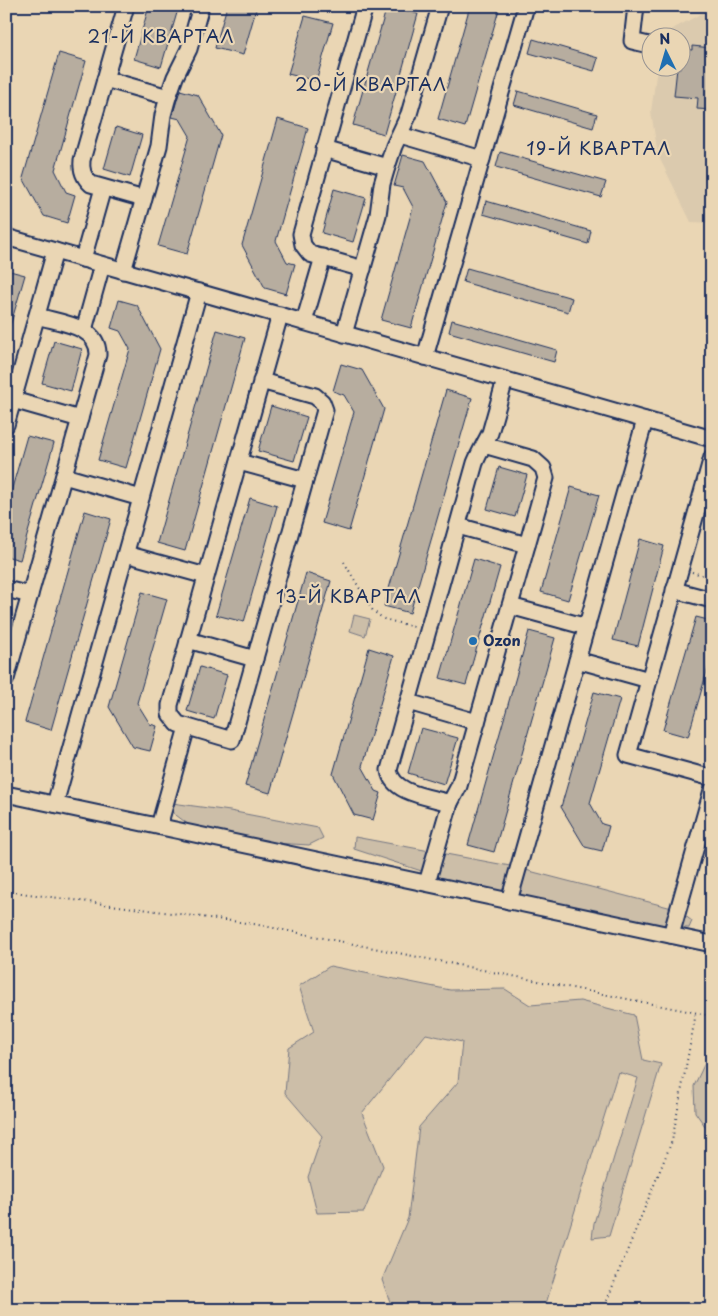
<svg xmlns="http://www.w3.org/2000/svg" width="718" height="1316" font-family="'Playpen Sans',sans-serif">
<style>
.built{fill:#dbcaae}
.green{fill:#ccbea8;stroke:#747683}
.building{fill:#b7ad9f;stroke:#1b2f5e}
.lines{fill:none;stroke-linecap:round;stroke-linejoin:round}
.minor-casing{stroke:#1b2f5e;stroke-width:19}
.path{stroke:#1b2f5e;stroke-width:2;stroke-dasharray:1 4;stroke-linecap:butt}
.minor{stroke:#ead6b4;stroke-width:15}
.poi-dot{fill:#1f6fb2;stroke:#ead6b4;stroke-width:2}
.labels{text-anchor:middle;stroke-width:4.5;stroke-linejoin:round;paint-order:stroke}
.poi-label{font-size:15px;font-weight:bold;fill:#1b2f5e;stroke:#ead6b4;text-anchor:start}
.quarter-label{font-size:18px;letter-spacing:1px;fill:#1b2f5e;stroke:#ead6b4}
</style>
<rect width="100%" height="100%" fill="#ead6b4"/>
<filter id="ink" filterUnits="userSpaceOnUse"><feTurbulence type="fractalNoise" baseFrequency=".02" numOctaves="2"/><feDisplacementMap in="SourceGraphic" scale="10" xChannelSelector="R" yChannelSelector="G"/><feConvolveMatrix kernelMatrix="1 2 1 2 8 2 1 2 1" color-interpolation-filters="sRGB"/></filter>
<g filter="url(#ink)">
<!-- built -->
<polygon class="built" points="712,8 712,223 691,222 658,155 651,112 657,68 680,68 680,38 663,37 665,33"/>
<!-- green -->
<g class="green">
<polygon points="354,615 370,619 365,636 350,631"/>
<polygon points="172,803 230,811 318,828 323,838 309,845 258,842 193,828 168,809"/>
<polygon points="355,837 510,866 676,909 692,921 689,928 647,926 449,880 354,849"/>
<polygon points="330,966 450,990 505,989 530,1005 580,1001 634,1015 643,1060 661,1064 609,1236 592,1238 594,1223 638,1078 618,1072 544,1310 393,1310 382,1280 408,1218 419,1127 458,1082 462,1042 426,1034 362,1113 383,1166 364,1212 317,1213 308,1177 322,1136 285,1093 289,1048 314,1032 299,986"/>
<polygon points="712,1062 712,1136 695,1112 694,1086 704,1065"/>
</g>
<!-- building -->
<g class="building">
<polygon points="149,6 179,6 161,67 134,59"/>
<polygon points="227,6 257,6 243,55 215,48"/>
<polygon points="387,6 418,14 384,134 353,125"/>
<polygon points="470,6 500,6 465,127 438,119"/>
<polygon points="305,16 333,23 316,81 288,74"/>
<polygon points="533,39 598,58 594,71 529,53"/>
<polygon points="692,46 712,48 712,110 697,109 698,98 674,96 677,68 680,68 680,49 692,50"/>
<polygon points="59,53 86,61 55,170 66,192 75,195 67,223 44,216 23,178"/>
<polygon points="180,90 198,95 221,135 187,254 158,246 190,136 180,119 172,117"/>
<polygon points="518,91 597,114 593,128 514,105"/>
<polygon points="278,119 308,128 276,241 287,262 295,264 286,294 265,288 242,245"/>
<polygon points="116,127 142,135 130,177 104,169"/>
<polygon points="500,152 606,182 601,197 496,167"/>
<polygon points="403,155 425,161 447,202 411,328 381,320 413,207 403,188 394,186"/>
<polygon points="334,189 366,198 353,242 322,233"/>
<polygon points="486,201 591,231 588,244 483,214"/>
<polygon points="467,268 572,298 568,312 463,282"/>
<polygon points="6,270 25,275 9,330 6,329"/>
<polygon points="119,300 137,305 160,349 126,468 98,460 130,349 120,331 111,328"/>
<polygon points="452,320 557,350 554,362 449,332"/>
<polygon points="217,330 245,338 185,551 157,543"/>
<polygon points="54,341 82,349 71,391 42,383"/>
<polygon points="341,364 362,370 384,409 349,531 322,523 354,412 344,395 333,391"/>
<polygon points="446,390 472,398 410,613 384,606"/>
<polygon points="271,406 307,417 294,461 258,451"/>
<polygon points="27,436 54,443 20,560 6,556 6,509"/>
<polygon points="499,467 527,475 515,517 487,509"/>
<polygon points="571,487 599,495 568,600 541,592"/>
<polygon points="250,498 277,506 244,622 216,615"/>
<polygon points="85,511 111,519 51,730 25,722"/>
<polygon points="640,539 664,546 638,646 613,640"/>
<polygon points="474,559 500,567 466,685 440,678"/>
<polygon points="306,573 331,581 270,793 245,786"/>
<polygon points="142,592 167,599 137,703 150,724 157,726 150,751 133,747 109,707"/>
<polygon points="696,617 712,621 712,654 688,737 663,730"/>
<polygon points="529,631 555,638 494,852 468,845"/>
<polygon points="369,648 394,656 362,766 376,791 381,793 373,820 354,815 333,774"/>
<polygon points="200,667 227,675 214,719 187,711"/>
<polygon points="594,692 620,699 590,803 602,824 609,826 602,851 585,847 561,807"/>
<polygon points="421,728 458,738 444,784 408,773"/>
</g>
<g class="lines">
<!-- minor casing -->
<g class="minor-casing">
<g id="minor">
<path d="M126,6L82,160C81,170 83,177 91,184L144,199"/>
<polyline points="636,6 632,41 649,45"/>
<polyline points="105,79 168,97"/>
<polyline points="400,135 482,159"/>
<polyline points="324,149 387,167"/>
<polyline points="6,237 712,439"/>
<polyline points="83,259 103,188"/>
<polyline points="363,269 310,254 303,245 301,234 365,6"/>
<polyline points="123,271 159,146 163,115 168,97 175,77 189,49 201,6"/>
<polyline points="304,322 323,257"/>
<polyline points="84,330 102,265"/>
<polyline points="344,334 378,215 382,184 387,167 394,146 409,114 440,6"/>
<polyline points="425,357 526,6"/>
<polyline points="261,381 315,396 322,402 325,410 232,740 178,724 170,714 170,705 280,315"/>
<polyline points="13,400 80,419"/>
<polyline points="6,425 55,251"/>
<path d="M484,445L533,459L543,468L546,478L459,786L450,803C430,797 392,794 389,770L475,463C479,453 485,443 490,433L505,380"/>
<polyline points="712,457 628,755 712,778"/>
<polyline points="239,462 305,480"/>
<polyline points="64,476 141,498"/>
<polyline points="458,526 527,545"/>
<polyline points="126,554 206,576"/>
<polyline points="6,589 30,595"/>
<polyline points="674,590 712,600"/>
<polyline points="510,606 587,627"/>
<polyline points="188,640 255,659"/>
<polyline points="577,660 649,680"/>
<path d="M6,679L98,355C99,325 59,323 37,316"/>
<polyline points="408,702 477,722"/>
<polyline points="6,794 712,944"/>
<polyline points="55,804 199,292"/>
<polyline points="159,826 187,727"/>
<polyline points="427,883 450,803"/>
<polyline points="509,901 645,420"/>
<polyline points="671,935 712,790"/>
</g>
</g>
<!-- path -->
<g class="path">
<polyline points="344,562 373,611 384,619 414,627"/>
<polyline points="692,572 712,578"/>
<polyline points="6,891 254,924 712,1016"/>
<polyline points="603,1310 672,1141 696,1013"/>
</g>
<!-- minor -->
<use href="#minor" class="minor"/>
</g>
</g>
<!-- markers -->
<circle class="poi-dot" cx="473" cy="641" r="5"/>
<g class="labels">
<!-- poi labels -->
<g class="poi-label">
<text x="483" y="646">Ozon</text>
</g>
<!-- quarter labels -->
<g class="quarter-label">
<text x="161" y="43">21-Й КВАРТАЛ</text>
<text x="371" y="91">20-Й КВАРТАЛ</text>
<text x="599" y="155">19-Й КВАРТАЛ</text>
<text x="349" y="603">13-Й КВАРТАЛ</text>
</g>
</g>
<!-- margin -->
<rect width="718" height="1316" fill="none" stroke="#ead6b4" stroke-width="25"/>
<rect x="12" y="12" width="693" height="1291" fill="none" stroke="#1b2f5e" stroke-width="2" filter="url(#ink)"/>
<!-- north arrow -->
<g transform="translate(666 52) rotate(355)"><circle r="24" fill="#ead6b4" stroke="#979392"/>
<path d="M0-4L9 19L0 12L-9 19Z" fill="#1f6fb2"/>
<text y="-8" font-size="14" font-weight="bold" text-anchor="middle" fill="#1b2f5e">N</text>
</g>
</svg>
